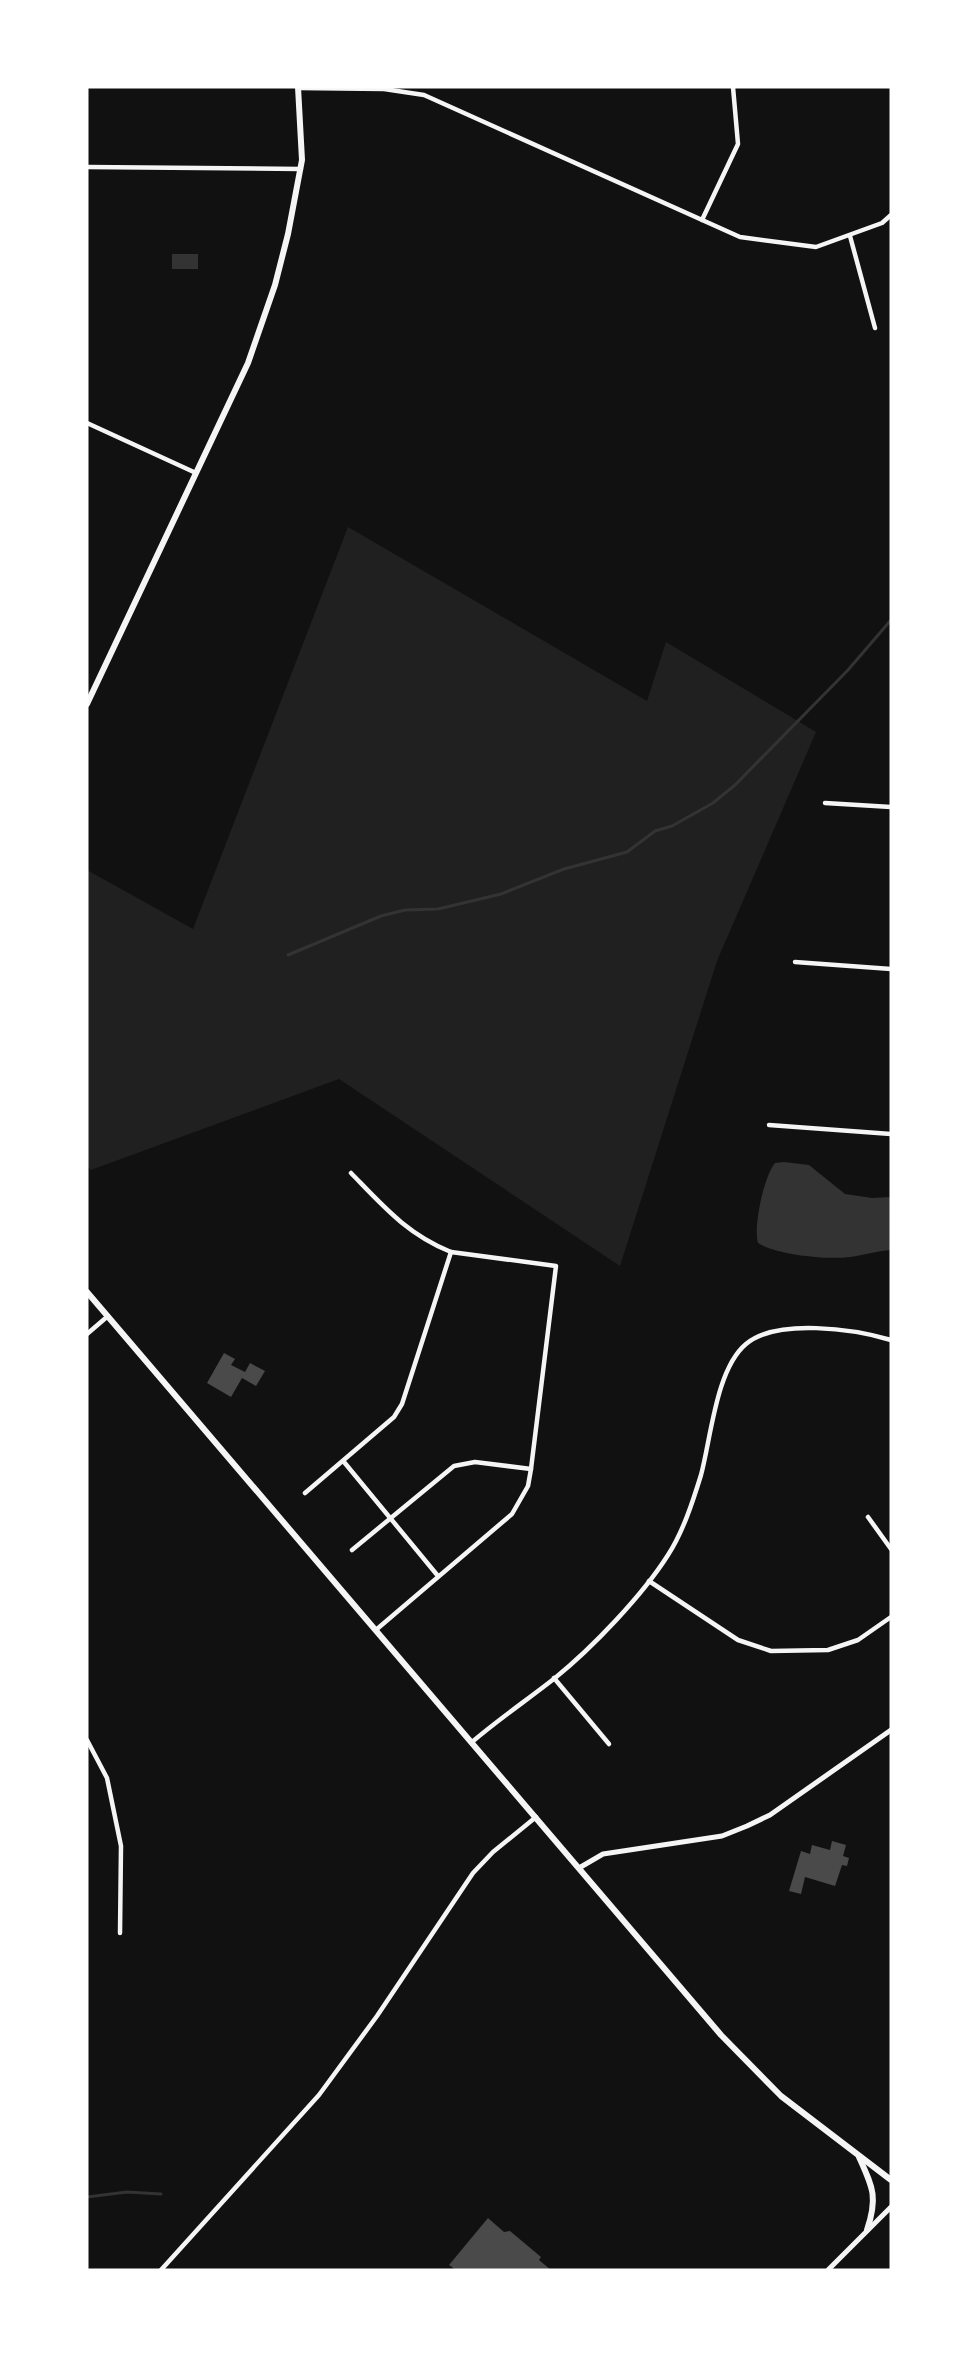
<svg xmlns="http://www.w3.org/2000/svg" width="978" height="2357" font-family="'Roboto Serif',serif">
<style>
.green{fill:#202020}
.water{fill:#333}
.lines{fill:none;stroke-linecap:round;stroke-linejoin:round}
.stream{stroke:#333;stroke-width:3}
.building{fill:#4a4a4a}
.minor{stroke:#f5f5f5;stroke-width:4.5}
.tertiary{stroke:#f5f5f5;stroke-width:5}
.secondary{stroke:#f5f5f5;stroke-width:6}
</style>
<rect width="100%" height="100%" fill="#111"/>
<!-- green -->
<polygon class="green" points="348,527 647,701 666,642 816,732 717,961 620,1266 339,1079 91,1170 87,1166 87,870 193,929"/>
<!-- water -->
<g class="water">
<rect x="172" y="254" width="26" height="15"/>
<path d="M784,1162L809,1165L845,1194L872,1198L891,1197V1250C876,1251 864,1255 850,1257C827,1260 777,1255 758,1243C753,1227 764,1176 775,1163Z"/>
</g>
<g class="lines">
<!-- stream -->
<g class="stream">
<polyline points="288,955 381,916 405,910 438,909 501,894 564,869 627,852 655,831 672,826 713,803 735,785 848,670 891,620"/>
<polyline points="87,2197 127,2192 161,2194"/>
</g>
</g>
<!-- building -->
<g class="building">
<polygon points="224,1353 235,1359 231,1365 245,1372 250,1363 265,1371 256,1386 242,1378 231,1397 207,1383"/>
<polygon points="832,1841 846,1845 843,1856 849,1858 847,1866 842,1865 835,1886 805,1877 801,1894 789,1891 801,1851 810,1854 812,1845 830,1850"/>
<polygon points="488,2218 504,2232 510,2231 541,2257 539,2260 551,2270 456,2270 449,2265"/>
</g>
<g class="lines">
<!-- minor -->
<g class="minor">
<polyline points="298,88 384,89 424,95 740,237 816,247 882,223 891,215"/>
<polyline points="87,167 301,169"/>
<polyline points="702,220 738,144 733,87"/>
<polyline points="850,236 875,328"/>
<polyline points="87,423 196,473"/>
<polyline points="825,803 891,807"/>
<polyline points="795,962 891,969"/>
<polyline points="769,1125 891,1134"/>
<path d="M351,1173C384,1207 407,1234 451,1252L556,1266L531,1469L528,1486L512,1514L377,1629"/>
<polyline points="87,1334 108,1316"/>
<polyline points="344,1462 438,1576"/>
<polyline points="305,1493 394,1417 402,1404 451,1252"/>
<polyline points="868,1517 891,1549"/>
<polyline points="352,1550 454,1466 475,1462 531,1469"/>
<polyline points="649,1581 738,1640 771,1651 828,1650 858,1640 891,1617"/>
<polyline points="554,1678 609,1744"/>
<polyline points="87,1740 107,1778 121,1846 120,1933"/>
<path d="M472,1742C499,1719 527,1700 555,1678C592,1648 642,1596 668,1555C683,1532 693,1501 701,1475C711,1438 716,1369 746,1344C777,1318 854,1329 891,1340"/>
<polyline points="161,2270 319,2095 377,2016 473,1873 493,1852 536,1817"/>
</g>
<!-- tertiary -->
<g class="tertiary">
<polyline points="579,1868 603,1854 722,1836 747,1826 770,1815 891,1730"/>
<polyline points="828,2270 891,2207"/>
</g>
<!-- secondary -->
<g class="secondary">
<polyline points="87,704 248,363 275,285 288,234 302,160 298,87"/>
<polyline points="87,1292 721,2035 781,2096 891,2180"/>
<path d="M859,2157C873,2188 878,2197 867,2230"/>
</g>
</g>
<!-- border -->
<rect width="978" height="2357" fill="none" stroke="#ffffff" stroke-width="177"/>
</svg>
